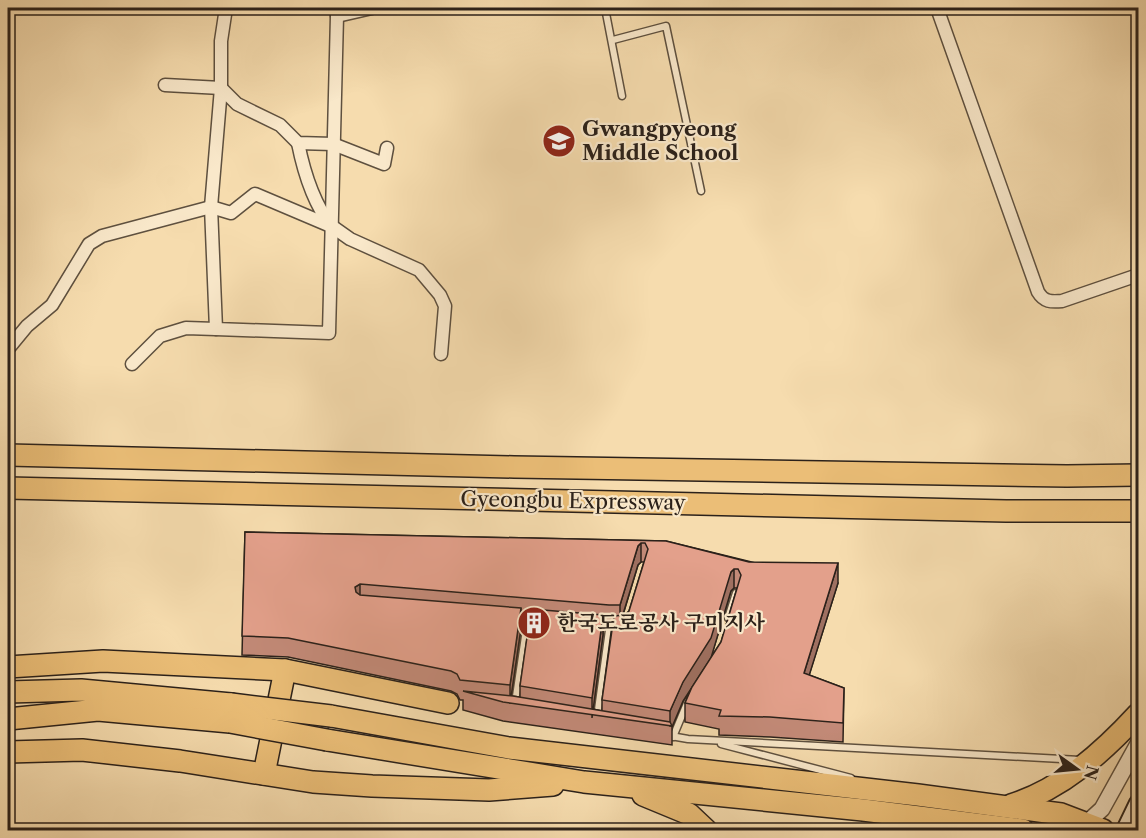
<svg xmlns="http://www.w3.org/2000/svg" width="1146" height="838" font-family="'Libre Caslon Text','Noto Serif KR',serif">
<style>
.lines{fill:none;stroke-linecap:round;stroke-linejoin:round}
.service-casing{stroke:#5e503f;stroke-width:9}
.minor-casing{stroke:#5e503f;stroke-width:15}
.tertiary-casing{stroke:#5e503f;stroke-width:18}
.secondary-casing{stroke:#2b211a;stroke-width:20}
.motorway-casing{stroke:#2b211a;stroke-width:24}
.service{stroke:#f9e8ca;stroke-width:6}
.minor{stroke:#f9e8ca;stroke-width:12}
.tertiary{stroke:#f9e8ca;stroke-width:15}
.secondary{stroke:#f9e8ca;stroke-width:16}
.motorway{stroke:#ebbe77;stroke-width:21}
.motorway-bridge-casing{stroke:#2b211a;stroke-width:24;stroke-linecap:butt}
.motorway-bridge{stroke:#ebbe77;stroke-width:21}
.wall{fill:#c38a78;stroke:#2b211a;stroke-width:1.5;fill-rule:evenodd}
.shaded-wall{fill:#9f7061;stroke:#2b211a;stroke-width:1.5}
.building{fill:#e3a08b;stroke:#2b211a;stroke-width:1.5}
.labels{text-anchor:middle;stroke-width:4.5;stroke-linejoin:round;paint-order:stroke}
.poi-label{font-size:21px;font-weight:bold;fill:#2b211a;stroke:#f9e8ca;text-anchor:start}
.street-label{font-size:21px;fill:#2b211a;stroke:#f9e8ca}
</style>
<rect width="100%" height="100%" fill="#f6dcae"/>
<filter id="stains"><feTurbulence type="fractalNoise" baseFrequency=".00333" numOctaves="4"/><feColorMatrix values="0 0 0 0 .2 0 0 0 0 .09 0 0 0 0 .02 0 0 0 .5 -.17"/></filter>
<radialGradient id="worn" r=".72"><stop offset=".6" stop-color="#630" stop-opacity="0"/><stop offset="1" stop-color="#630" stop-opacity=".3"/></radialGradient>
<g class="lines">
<!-- service casing -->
<g class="service-casing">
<g id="service">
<polyline points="605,8 622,96"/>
<polyline points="613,40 666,26 701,191"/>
<polyline points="728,618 736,593"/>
<polyline points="514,622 537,624"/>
<polyline points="515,703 527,623"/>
<polyline points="597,717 609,630 619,630"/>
<polyline points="665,735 688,739 1080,760"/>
<polyline points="673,737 688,701"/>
<polyline points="721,744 851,778"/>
</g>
</g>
<!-- minor casing -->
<g class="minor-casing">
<g id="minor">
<polyline points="337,8 337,16 372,8"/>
<path d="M937,8L1038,292C1044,302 1051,302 1062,301L1138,275"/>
<polyline points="165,85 221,88 221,41 226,8"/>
<polyline points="221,88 211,207 216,329 329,333 337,16"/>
<polyline points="221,88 237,104 280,125 298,143 333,144 384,164 387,148"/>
<path d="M298,143C304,173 313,203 332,227"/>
<polyline points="8,349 27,326 52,305 89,244 102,236 211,207 231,213 255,194 333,227 350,239 419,270 440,295 445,306 441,354"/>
<polyline points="132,364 160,336 186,328 216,329"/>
</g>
</g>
<!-- tertiary casing -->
<g class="tertiary-casing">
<polyline id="tertiary" points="1079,830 1102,809 1138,744"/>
</g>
<!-- secondary casing -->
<g class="secondary-casing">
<polyline id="secondary" points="1125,830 1138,803"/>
</g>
<!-- motorway casing -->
<g class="motorway-casing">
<g id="motorway">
<polyline points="8,455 514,467 1067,476 1138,475"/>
<polyline points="8,488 1006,511 1138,511"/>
<polyline points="8,667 103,661 285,670 448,703"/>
<polyline points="8,692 81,690 231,704"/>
<polyline points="331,716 509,748 918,795 1061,814 1103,830"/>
<polyline points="8,719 98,710 230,722"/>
<polyline points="327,740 584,782 863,810 1023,830"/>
<polyline points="8,752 82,750 180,761 313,782 372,786 489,790 553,785"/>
<polyline points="264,774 285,670"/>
<polyline points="643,795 689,814 706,830"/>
<path d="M1011,805C1062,789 1103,752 1138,714"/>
</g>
</g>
<!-- service -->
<use href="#service" class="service"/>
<!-- minor -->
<use href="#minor" class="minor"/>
<!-- tertiary -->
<use href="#tertiary" class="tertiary"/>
<!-- secondary -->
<use href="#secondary" class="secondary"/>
<!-- motorway -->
<use href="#motorway" class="motorway"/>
<!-- motorway-bridge casing -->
<g class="motorway-bridge-casing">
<g id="motorway-bridge">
<polyline points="231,704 331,716"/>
<polyline points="230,722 327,740"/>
</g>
</g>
<!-- motorway-bridge -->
<use href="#motorway-bridge" class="motorway-bridge"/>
</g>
<!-- wall -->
<path class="wall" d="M245,532L666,541L838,583L809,675L844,688L843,742L770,737L719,735V729L685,722V703L691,688L683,701L672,727V745L503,721L463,710V700H460L457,694L451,691L288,657L242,655ZM641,562H644L629,611L625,615H623L638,565ZM734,588H737L721,642L711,657L731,591ZM521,617L530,618L520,686V697L511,696L521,628ZM603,624L612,625L602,700V711L593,709L603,635Z"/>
<!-- shaded-wall -->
<g class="shaded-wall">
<polygon points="641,543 641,562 638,565 620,624 620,605 638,546"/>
<polygon points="838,563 838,583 804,692 804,673"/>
<polygon points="734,569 734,588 731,591 711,658 683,701 672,727 672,726 670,726 670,711 731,572"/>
<polygon points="360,584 360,604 355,607 355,587"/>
<polygon points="521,608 521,628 510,704 510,685"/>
<polygon points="603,615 603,635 592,718 592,698"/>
</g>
<!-- building -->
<g class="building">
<polygon points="245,532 666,541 749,562 838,563 804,673 844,688 843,723 770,717 719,716 721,710 685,703 692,687 721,642 741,575 738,569 734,569 731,572 711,638 683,682 670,711 602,700 614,616 625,615 629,611 648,549 645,543 641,543 638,546 620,605 609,605 360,584 355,587 356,592 360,595 521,608 510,685 460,680 457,674 451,671 288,638 242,636"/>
<polygon points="531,609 603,615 592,698 520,686"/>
<polygon points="463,691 513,696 670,722 672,726 503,702"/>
</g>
<!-- icons -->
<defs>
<g id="school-disc" transform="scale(1.725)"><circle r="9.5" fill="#8f2418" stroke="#f9e8ca"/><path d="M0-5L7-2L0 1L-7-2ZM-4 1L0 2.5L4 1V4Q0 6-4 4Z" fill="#fff"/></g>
<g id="building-disc" transform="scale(1.725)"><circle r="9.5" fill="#8f2418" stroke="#f9e8ca"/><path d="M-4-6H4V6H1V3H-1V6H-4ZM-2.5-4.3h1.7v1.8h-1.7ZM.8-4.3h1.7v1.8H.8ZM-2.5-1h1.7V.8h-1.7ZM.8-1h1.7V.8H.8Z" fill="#fff"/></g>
</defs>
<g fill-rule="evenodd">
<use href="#school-disc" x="559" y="141"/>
<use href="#building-disc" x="534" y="623"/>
</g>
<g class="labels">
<!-- poi labels -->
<g class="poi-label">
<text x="582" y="136">Gwangpyeong<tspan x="582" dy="24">Middle School</tspan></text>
<text x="557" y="630">한국도로공사 구미지사</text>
</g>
<!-- street labels -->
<g class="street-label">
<text transform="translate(573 501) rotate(1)" y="7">Gyeongbu Expressway</text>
</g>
</g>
<!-- margin -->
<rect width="1146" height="838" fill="none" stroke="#f6dcae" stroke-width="30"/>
<rect x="9" y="9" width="1128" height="820" fill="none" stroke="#2b211a" stroke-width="3"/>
<rect x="15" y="15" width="1116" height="808" fill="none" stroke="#2b211a" stroke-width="1.5"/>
<!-- north arrow -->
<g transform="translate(1077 769) rotate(105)" stroke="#f9e8ca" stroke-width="4.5" paint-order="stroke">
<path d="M0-4.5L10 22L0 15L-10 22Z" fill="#2b211a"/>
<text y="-9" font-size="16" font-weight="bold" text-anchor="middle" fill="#2b211a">N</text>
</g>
<rect width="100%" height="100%" filter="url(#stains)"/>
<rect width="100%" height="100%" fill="url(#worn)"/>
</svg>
